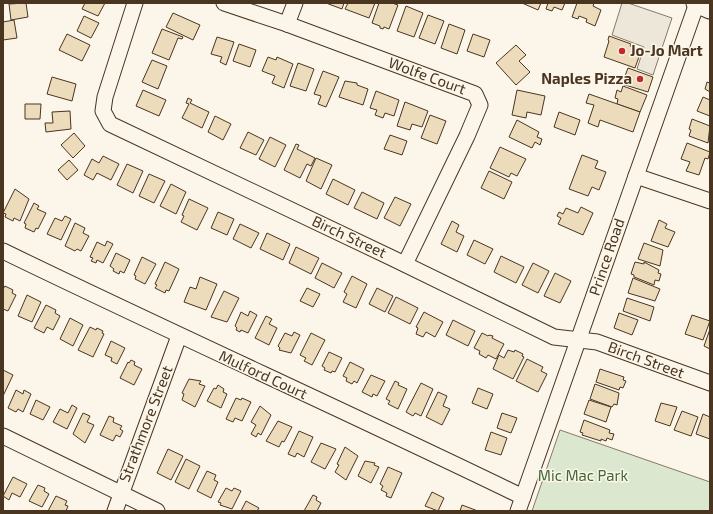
<svg xmlns="http://www.w3.org/2000/svg" width="713" height="514" font-family="'Exo 2',sans-serif">
<style>
.green{fill:#dce7d0;stroke:#887966}
.parking{fill:#ede7d9;stroke:#887966}
.building{fill:#ecdcbc;stroke:#4a3520}
.lines{fill:none;stroke-linecap:round;stroke-linejoin:round}
.minor-casing{stroke:#4a3520;stroke-width:17}
.major-casing{stroke:#4a3520;stroke-width:21}
.minor{stroke:#fbf6e9;stroke-width:15}
.major{stroke:#fbf6e9;stroke-width:19}
.poi-dot{fill:#c62828;stroke:#fbf6e9;stroke-width:1.5}
.labels{text-anchor:middle;stroke-width:3;stroke-linejoin:round;paint-order:stroke}
.poi-label{font-size:15px;font-weight:bold;fill:#4a3520;stroke:#fbf6e9;text-anchor:start}
.street-label{font-size:15px;fill:#4a3520;stroke:#fbf6e9}
.park-label{font-size:15px;fill:#436837;stroke:#fbf6e9}
</style>
<rect width="100%" height="100%" fill="#fbf6e9"/>
<!-- green -->
<polygon class="green" points="560,430 710,482 710,511 532,511"/>
<!-- parking -->
<polygon class="parking" points="622,3 628,3 672,18 653,75 637,69 644,47 612,35"/>
<!-- building -->
<g class="building">
<polygon points="26,3 28,17 11,20 9,4"/>
<polygon points="85,3 105,3 98,16 82,9"/>
<polygon points="326,3 344,3 342,9"/>
<polygon points="348,3 375,3 369,18 345,9"/>
<polygon points="379,3 392,3 398,5 389,29 384,27 383,29 380,28 380,26 372,23"/>
<polygon points="522,3 541,3 538,10"/>
<polygon points="548,3 565,3 562,10 554,7 552,11 546,9"/>
<polygon points="577,3 594,3 593,6 601,10 595,26 586,22 587,19 579,16 578,19 572,17"/>
<polygon points="406,6 423,13 414,37 397,31"/>
<polygon points="173,13 200,25 193,40 166,27"/>
<polygon points="428,15 444,21 435,44 419,38"/>
<polygon points="84,16 99,23 91,38 77,31"/>
<polygon points="14,20 17,38 3,40 3,22"/>
<polygon points="449,24 465,30 457,54 441,48"/>
<polygon points="162,29 183,37 182,39 178,38 169,60 152,53"/>
<polygon points="67,34 90,45 82,61 59,50"/>
<polygon points="473,34 490,40 484,57 467,51"/>
<polygon points="609,36 631,44 630,46 641,51 635,68 604,57 609,41 608,40"/>
<polygon points="217,37 234,42 226,65 220,62 222,57 211,54"/>
<polygon points="239,44 256,50 250,67 233,61"/>
<polygon points="516,45 526,55 519,61 530,72 516,85 496,63"/>
<polygon points="268,57 276,60 277,57 293,64 284,88 272,83 275,76 262,71"/>
<polygon points="152,60 167,66 158,89 142,82"/>
<polygon points="298,63 314,69 306,91 290,86"/>
<polygon points="628,68 653,77 648,92 622,84"/>
<polygon points="323,71 339,77 326,107 318,104 321,96 314,94"/>
<polygon points="52,77 76,84 72,101 47,94"/>
<polygon points="345,81 357,83 357,85 368,89 363,105 339,97"/>
<polygon points="707,82 710,83 710,92 705,89"/>
<polygon points="623,86 647,95 640,112 617,104 618,99 615,98 617,90 621,92"/>
<polygon points="143,90 166,100 159,116 136,106"/>
<polygon points="517,90 545,96 541,115 527,112 526,118 512,115"/>
<polygon points="376,91 399,100 394,116 385,113 383,118 375,115 377,110 370,108"/>
<polygon points="589,94 640,112 633,132 600,120 598,127 588,123 594,105 586,103"/>
<polygon points="703,97 710,100 710,116 697,111"/>
<polygon points="188,98 192,100 190,103 209,112 202,128 182,118 189,104 186,103"/>
<polygon points="405,102 428,111 422,127 412,124 410,130 397,126"/>
<polygon points="25,104 41,104 40,119 25,119"/>
<polygon points="70,111 71,129 46,132 45,123 53,123 52,112"/>
<polygon points="559,112 580,120 575,135 554,127"/>
<polygon points="430,115 446,121 437,144 421,138"/>
<polygon points="215,116 231,124 223,140 208,132"/>
<polygon points="692,119 710,126 708,143 689,136 691,130 689,129"/>
<polygon points="517,120 539,132 537,137 542,139 540,145 535,142 532,148 509,137"/>
<polygon points="248,132 264,140 256,155 240,148"/>
<polygon points="74,133 85,146 73,158 61,145"/>
<polygon points="390,135 407,141 402,155 384,149"/>
<polygon points="270,137 286,145 275,167 259,159"/>
<polygon points="687,143 710,152 708,159 705,158 699,175 686,171 690,162 681,159"/>
<polygon points="296,144 299,145 297,149 315,158 311,166 307,164 300,178 284,170"/>
<polygon points="500,147 526,159 517,176 511,173 509,177 490,168"/>
<polygon points="582,155 598,161 595,168 606,172 599,190 592,187 588,196 569,189"/>
<polygon points="103,156 119,164 111,180 97,173 93,180 84,175 92,159 99,163"/>
<polygon points="316,158 332,165 321,189 306,181"/>
<polygon points="69,160 78,170 67,180 58,170"/>
<polygon points="127,164 143,171 133,193 117,185"/>
<polygon points="489,171 512,182 504,199 481,188"/>
<polygon points="149,174 165,181 154,203 139,196"/>
<polygon points="333,179 355,190 348,205 326,194"/>
<polygon points="171,184 186,192 176,214 160,206"/>
<polygon points="15,189 29,199 20,221 14,218 13,221 5,217 6,214 3,213"/>
<polygon points="362,192 384,203 377,219 354,208"/>
<polygon points="395,197 411,204 400,226 384,218"/>
<polygon points="189,199 208,208 197,230 181,222 184,216 182,215"/>
<polygon points="34,203 39,206 37,209 46,213 38,229 36,228 34,232 25,228 26,224 24,223"/>
<polygon points="581,207 593,213 583,235 558,224 561,218 557,216 559,212 563,214 566,208 578,213"/>
<polygon points="218,212 234,219 227,235 211,228"/>
<polygon points="65,216 71,219 61,240 47,234 55,218 62,221"/>
<polygon points="659,220 667,224 665,228 675,232 668,247 651,241"/>
<polygon points="452,221 459,225 456,232 464,236 457,252 441,244"/>
<polygon points="75,223 85,228 83,233 89,236 81,251 77,249 75,251 65,246"/>
<polygon points="240,224 259,233 251,248 233,239"/>
<polygon points="267,233 290,244 283,260 260,249"/>
<polygon points="474,240 493,249 485,264 467,255"/>
<polygon points="107,241 113,244 103,263 97,260 96,263 91,261 93,258 90,257 97,242 105,246"/>
<polygon points="644,243 663,250 660,266 638,259"/>
<polygon points="296,247 319,258 311,274 289,263"/>
<polygon points="116,253 130,260 124,273 120,271 119,274 113,271 114,269 110,266"/>
<polygon points="501,256 524,267 516,283 494,272"/>
<polygon points="142,257 156,264 145,284 135,279 136,276 134,275"/>
<polygon points="165,262 179,269 169,291 166,290 165,293 155,288 157,285 155,284"/>
<polygon points="635,262 644,264 644,262 659,270 658,273 661,274 659,281 655,280 654,285 634,277 634,275 631,274"/>
<polygon points="322,263 342,273 334,288 315,278"/>
<polygon points="533,263 549,271 538,293 522,285"/>
<polygon points="555,273 571,281 560,303 544,296"/>
<polygon points="352,276 367,284 356,308 343,302 347,294 344,292"/>
<polygon points="200,277 217,284 206,310 184,302 190,287 196,289"/>
<polygon points="633,278 660,289 655,301 628,293"/>
<polygon points="5,286 13,290 12,293 16,295 8,311 3,309 3,289"/>
<polygon points="307,288 320,294 313,307 300,301"/>
<polygon points="377,288 393,296 385,312 369,304"/>
<polygon points="224,291 239,298 227,322 211,317"/>
<polygon points="27,295 41,302 32,322 18,316"/>
<polygon points="396,297 418,308 410,324 388,313"/>
<polygon points="627,298 654,307 650,321 623,311"/>
<polygon points="46,305 56,310 55,313 60,316 53,330 47,327 44,333 34,328"/>
<polygon points="250,311 257,315 248,333 241,330 240,332 236,330 237,328 235,326 241,312 248,316"/>
<polygon points="424,312 443,322 435,337 426,332 423,337 416,334 418,328 416,327"/>
<polygon points="619,313 638,320 632,335 614,328"/>
<polygon points="692,315 710,321 703,340 685,334"/>
<polygon points="266,316 272,319 269,324 277,328 269,345 255,338"/>
<polygon points="70,318 83,325 73,346 60,339"/>
<polygon points="453,320 475,331 468,346 446,335"/>
<polygon points="90,327 96,330 97,328 103,331 102,333 104,334 93,357 78,350"/>
<polygon points="710,329 710,349 704,346"/>
<polygon points="294,332 300,335 291,353 279,350 280,348 278,346 285,333 292,336"/>
<polygon points="311,333 325,340 312,365 304,361 306,358 300,355"/>
<polygon points="482,333 488,336 489,335 493,336 492,338 504,344 496,359 488,355 486,358 479,354 480,351 474,348"/>
<polygon points="111,341 125,348 117,364 111,361 112,358 105,355"/>
<polygon points="508,350 514,352 515,350 523,354 522,356 524,357 513,379 493,369 499,355 504,358"/>
<polygon points="329,352 342,358 335,372 332,371 331,373 324,370 325,368 322,366"/>
<polygon points="527,359 543,367 541,371 547,374 538,392 516,381"/>
<polygon points="131,360 135,362 134,365 142,369 134,385 120,378 128,362 129,363"/>
<polygon points="350,362 364,369 357,383 354,381 352,384 346,381 347,378 343,376"/>
<polygon points="600,369 624,377 623,380 626,381 623,388 620,387 619,390 596,382"/>
<polygon points="3,370 13,375 3,396"/>
<polygon points="371,375 385,381 377,396 373,394 372,397 362,392"/>
<polygon points="189,379 201,381 199,384 205,386 195,407 182,400 184,394 182,393"/>
<polygon points="395,381 399,383 398,385 407,389 398,409 388,404 390,401 386,399"/>
<polygon points="421,383 433,389 421,416 415,413 413,416 406,412"/>
<polygon points="595,384 619,393 617,405 614,404 612,407 590,399"/>
<polygon points="218,385 224,389 223,392 227,394 221,408 207,401 214,388 216,389"/>
<polygon points="478,388 493,394 487,409 472,403"/>
<polygon points="16,390 23,394 24,390 31,394 23,412 18,409 16,412 8,408"/>
<polygon points="438,392 447,396 443,406 450,409 442,425 426,417"/>
<polygon points="236,398 241,400 242,398 251,402 242,421 235,418 233,422 226,419"/>
<polygon points="36,400 50,407 43,420 30,414"/>
<polygon points="589,400 611,407 606,422 584,414"/>
<polygon points="661,403 677,407 670,426 655,421"/>
<polygon points="72,405 77,408 67,429 53,422 60,409 68,413"/>
<polygon points="260,406 271,415 261,435 258,433 256,437 251,434 256,425 251,422"/>
<polygon points="682,411 698,417 691,436 674,430"/>
<polygon points="83,413 90,416 87,422 94,425 85,443 73,434"/>
<polygon points="502,413 517,418 511,433 497,428"/>
<polygon points="703,414 710,417 710,439 696,434"/>
<polygon points="109,416 114,418 113,422 122,426 120,429 123,431 120,437 116,435 113,441 100,435"/>
<polygon points="584,420 610,430 609,433 614,434 612,440 607,438 606,441 601,439 601,441 582,435 583,433 580,432"/>
<polygon points="278,421 292,427 284,442 282,441 279,447 266,441"/>
<polygon points="299,431 313,437 304,457 297,453 295,457 288,454"/>
<polygon points="491,432 507,438 501,455 485,450"/>
<polygon points="321,443 336,449 325,469 311,462"/>
<polygon points="345,447 358,456 346,480 335,472 339,465 337,464"/>
<polygon points="168,449 183,456 171,480 157,473"/>
<polygon points="186,459 200,466 189,489 175,482"/>
<polygon points="365,461 375,463 374,465 379,467 371,483 358,476"/>
<polygon points="388,467 402,473 391,498 386,496 387,493 381,490 383,486 380,484"/>
<polygon points="207,471 216,475 214,480 218,482 211,498 197,491"/>
<polygon points="13,477 27,484 20,497 12,493 9,500 3,496"/>
<polygon points="38,485 45,488 44,491 49,494 42,507 29,501"/>
<polygon points="226,488 232,491 234,488 241,491 232,509 220,505 221,503 218,502"/>
<polygon points="432,492 444,498 438,511 425,506"/>
<polygon points="313,495 317,497 316,500 321,503 317,511 304,511"/>
<polygon points="56,496 67,501 65,505 68,506 66,511 48,511"/>
<polygon points="246,501 259,508 257,511 241,511"/>
<polygon points="462,505 478,511 460,511"/>
</g>
<g class="lines">
<!-- minor casing -->
<g class="minor-casing">
<g id="minor">
<polyline points="135,3 105,97 103,111 110,124 392,258 554,337 597,342 710,383"/>
<polyline points="224,3 287,24 475,94 480,105 467,136 405,264"/>
<polyline points="287,24 295,3"/>
<polyline points="636,176 710,201"/>
<path d="M3,251C176,335 350,413 523,497"/>
<polyline points="3,436 157,511"/>
<polyline points="115,511 179,336"/>
<polyline points="518,511 697,3"/>
</g>
</g>
<!-- major casing -->
<g class="major-casing">
<polyline id="major" points="696,3 710,9"/>
</g>
<!-- minor -->
<use href="#minor" class="minor"/>
<!-- major -->
<use href="#major" class="major"/>
</g>
<!-- markers -->
<g class="poi-dot">
<circle cx="622" cy="51" r="4"/>
<circle cx="640" cy="79" r="4"/>
</g>
<g class="labels">
<!-- poi labels -->
<g class="poi-label">
<text x="630" y="56">Jo-Jo Mart</text>
<text x="632" y="84" text-anchor="end">Naples Pizza</text>
</g>
<!-- street labels -->
<g class="street-label">
<text transform="translate(427 76) rotate(20)" y="5">Wolfe Court</text>
<text transform="translate(349 237) rotate(25)" y="5">Birch Street</text>
<text transform="translate(607 257) rotate(-71)" y="5">Prince Road</text>
<text transform="translate(646 360) rotate(20)" y="5">Birch Street</text>
<text transform="translate(263 375) rotate(25)" y="5">Mulford Court</text>
<text transform="translate(146 424) rotate(-69)" y="5">Strathmore Street</text>
</g>
<!-- park labels -->
<g class="park-label">
<text x="583" y="481">Mic Mac Park</text>
</g>
</g>
<!-- border -->
<rect width="713" height="514" fill="none" stroke="#4a3520" stroke-width="8"/>
</svg>
